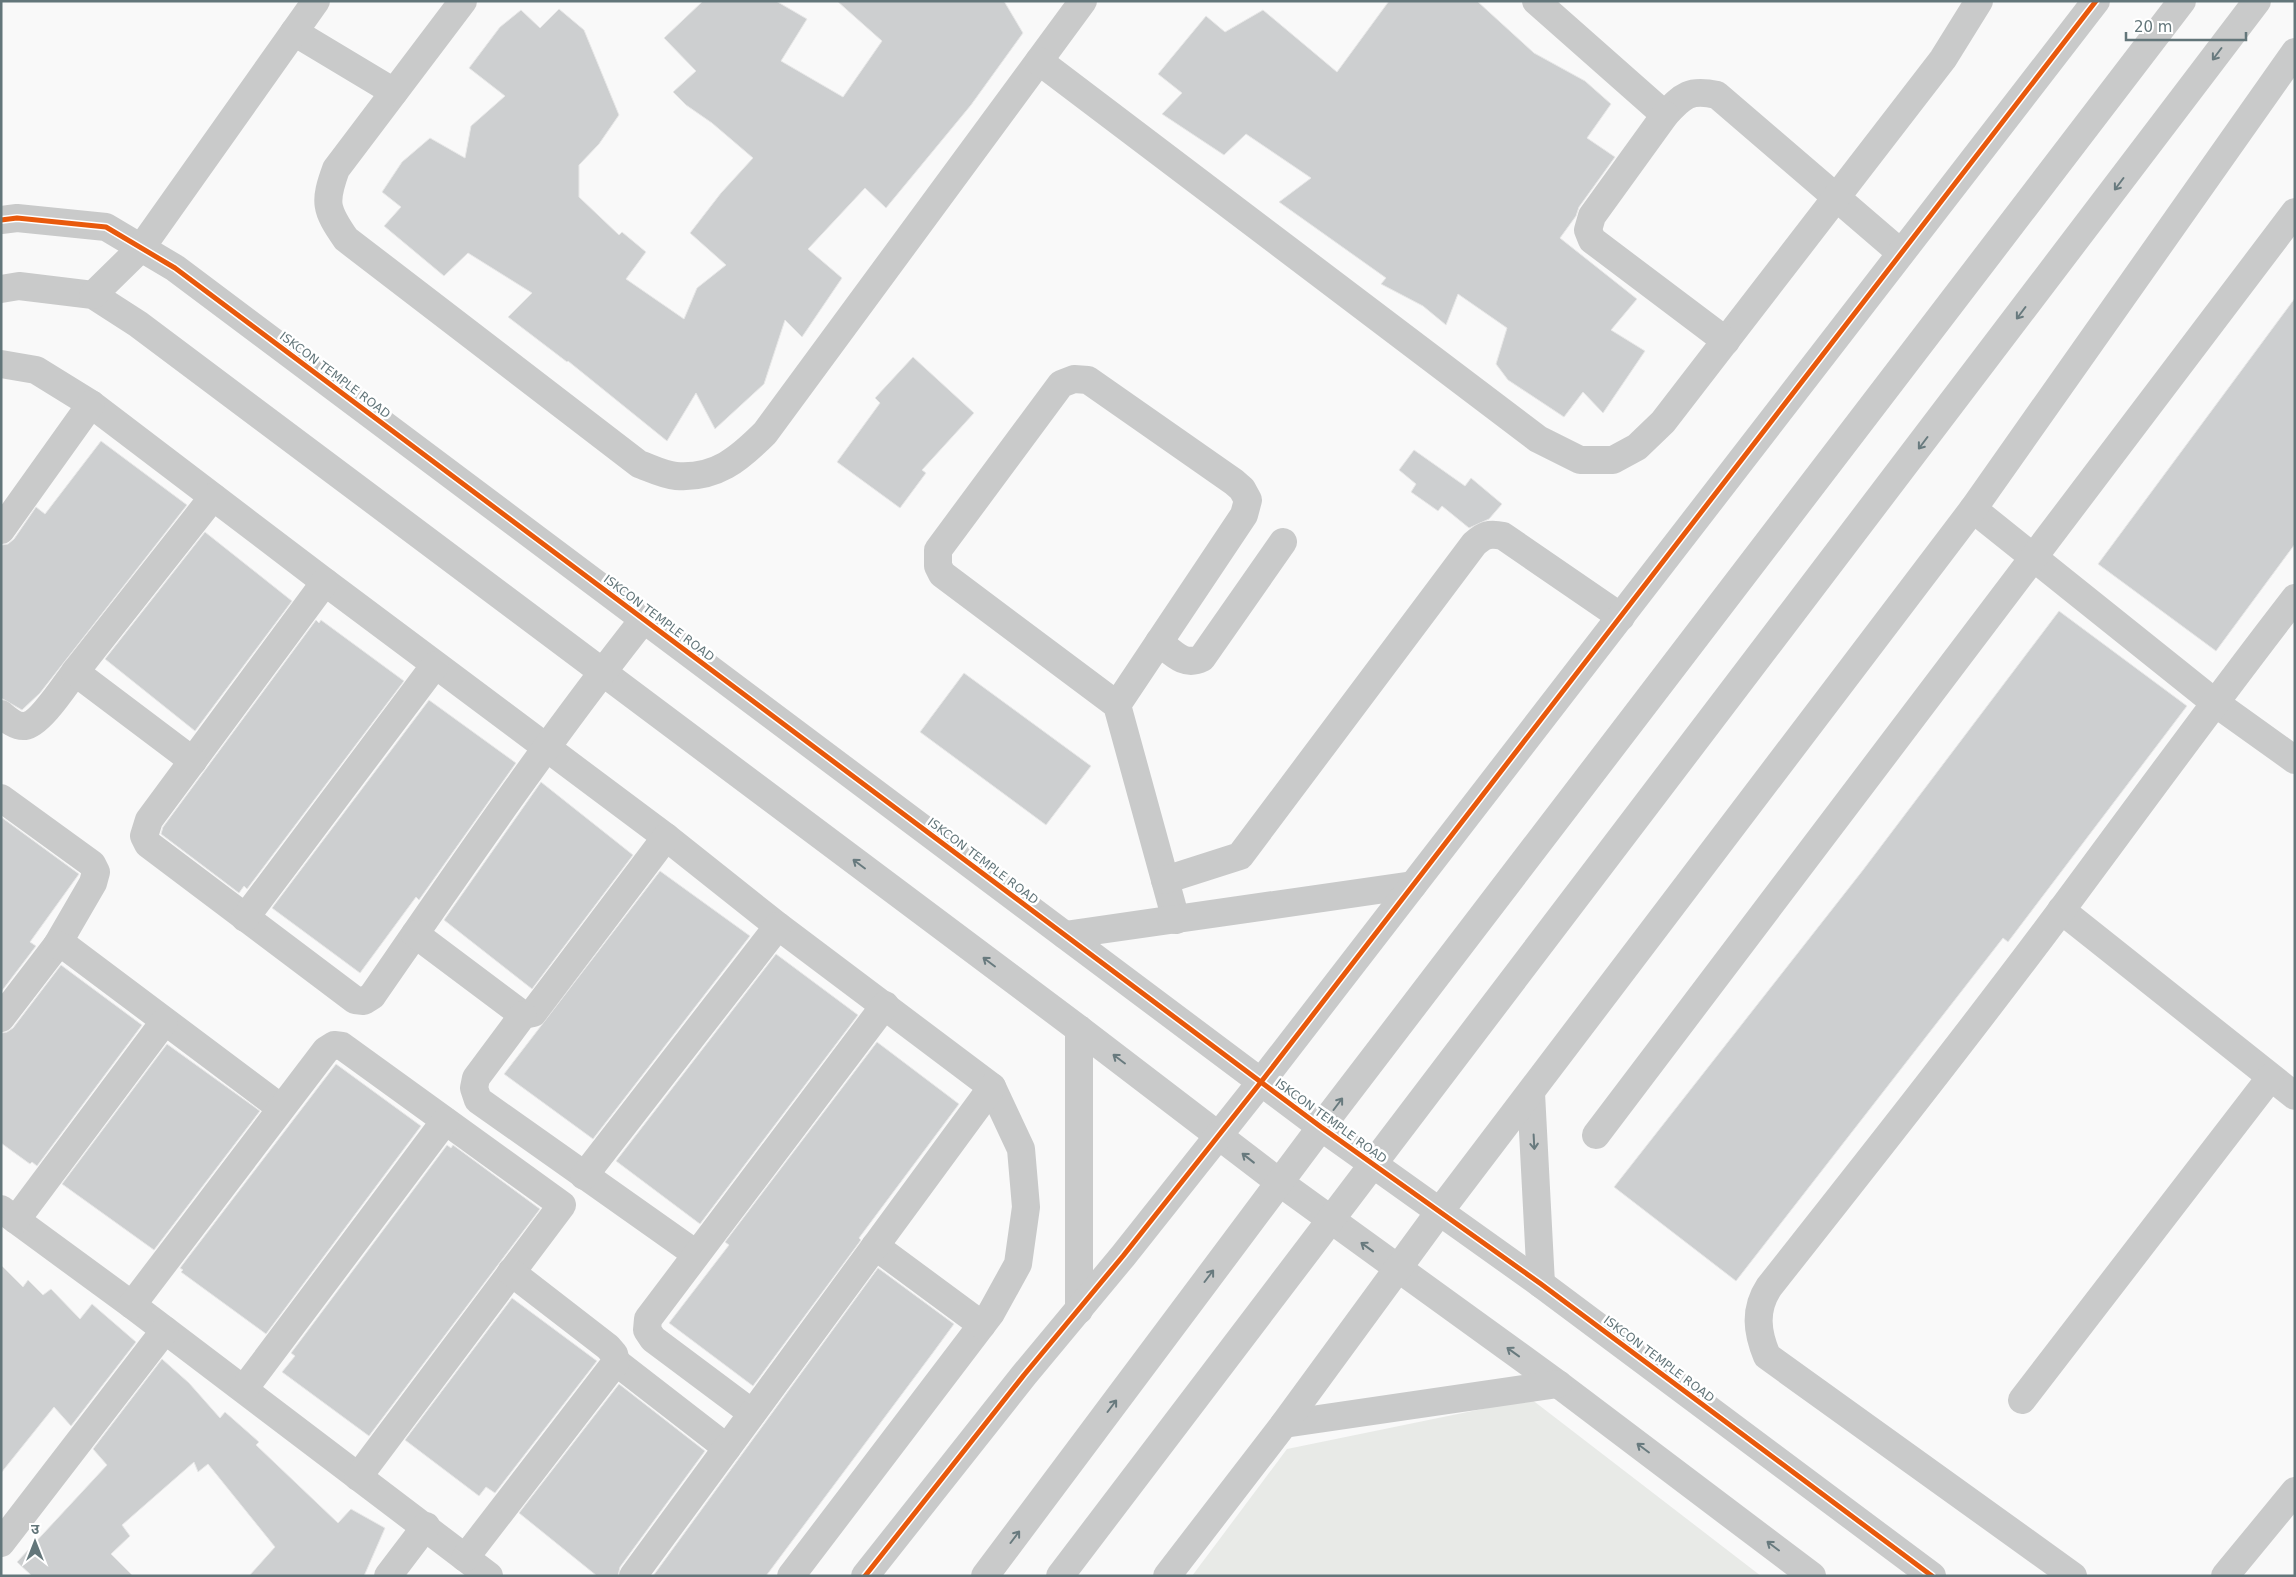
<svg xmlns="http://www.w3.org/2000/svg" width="2296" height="1577" font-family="'DejaVu Sans','Noto Sans Devanagari',sans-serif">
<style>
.green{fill:#e8eae7}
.building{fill:#cdcfd0;stroke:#e8e8e8}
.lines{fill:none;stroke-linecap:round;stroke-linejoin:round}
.minor{stroke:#c9caca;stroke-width:28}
.cycleway-casing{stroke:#fff;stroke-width:8}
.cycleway{stroke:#e8590c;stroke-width:5}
.oneway{stroke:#687a7e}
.labels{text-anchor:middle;stroke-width:5;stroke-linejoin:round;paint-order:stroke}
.street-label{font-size:12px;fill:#63767a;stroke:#fff}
</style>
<rect width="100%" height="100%" fill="#f9f9f9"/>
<!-- green -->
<polygon class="green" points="1531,1399 1761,1576 1192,1576 1287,1449"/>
<!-- building -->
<g class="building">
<polygon points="703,1 776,1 807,19 781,61 843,97 882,41 837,1 1004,1 1023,33 971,105 886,208 865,188 808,249 842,278 802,337 785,320 764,384 715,429 696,393 667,441 568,361 567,362 508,317 532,293 468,253 444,276 384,226 401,207 382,192 402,162 430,138 465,158 471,126 505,96 469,68 500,27 521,10 540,28 559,9 584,30 619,115 599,144 579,165 579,197 619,235 622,232 646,252 626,279 684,319 697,288 726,265 690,233 721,193 753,158 712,123 686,105 673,92 696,71 664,38"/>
<polygon points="1389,1 1477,1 1534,53 1585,81 1611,104 1587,138 1615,157 1579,207 1576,216 1560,238 1637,299 1611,330 1645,351 1603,413 1583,392 1564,417 1508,380 1496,364 1507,328 1458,294 1446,325 1423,306 1381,284 1386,278 1279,202 1311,178 1246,134 1224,155 1162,114 1182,93 1158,74 1206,16 1225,32 1263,10 1337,72"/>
<polygon points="2295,298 2295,544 2216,651 2098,564"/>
<polygon points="913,357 974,413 922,470 926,473 900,508 837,462 880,403 875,398"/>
<polygon points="101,441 187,505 40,693 22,710 1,698 1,545 8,544 14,539 36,507 45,514"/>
<polygon points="1414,450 1465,486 1471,478 1502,504 1489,519 1469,528 1442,506 1438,511 1411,492 1416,484 1399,470"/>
<polygon points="205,532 292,601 195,731 105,659"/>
<polygon points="2059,611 2187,706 2008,942 2003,938 1736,1281 1614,1187 1863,870"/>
<polygon points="316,620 319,623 321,620 404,681 247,889 244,886 239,893 161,834 163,827"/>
<polygon points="964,673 1091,766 1046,825 920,732"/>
<polygon points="429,700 516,763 419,900 416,897 360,973 272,908"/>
<polygon points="541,782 633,855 532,989 444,920"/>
<polygon points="1,817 79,874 30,942 36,946 1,992"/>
<polygon points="660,871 750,936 593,1139 504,1074"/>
<polygon points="776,954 858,1015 700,1224 616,1161"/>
<polygon points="61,965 142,1025 37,1166 32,1162 30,1164 1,1143 1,1033 7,1032 13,1028"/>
<polygon points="877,1042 959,1104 859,1238 861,1240 753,1386 669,1323 729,1245 725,1242"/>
<polygon points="167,1044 260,1111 154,1250 62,1184"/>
<polygon points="336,1064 421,1126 266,1334 181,1272 183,1270 180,1268"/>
<polygon points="447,1145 451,1148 453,1145 540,1209 369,1436 282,1372 295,1356 291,1353"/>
<polygon points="1,1265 23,1287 28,1280 43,1295 51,1289 80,1319 92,1304 136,1342 71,1426 54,1407 1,1473"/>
<polygon points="878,1268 954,1324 932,1354 766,1576 653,1576"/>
<polygon points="512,1298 597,1361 495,1493 486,1487 479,1496 405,1440"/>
<polygon points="162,1359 189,1383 220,1418 225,1412 259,1442 256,1445 338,1523 351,1509 385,1528 364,1576 249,1576 275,1547 208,1464 198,1472 194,1462 122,1525 130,1536 111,1554 133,1576 32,1576 17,1562 107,1465 93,1449"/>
<polygon points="619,1384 705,1451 620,1567 618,1576 597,1576 519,1513"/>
</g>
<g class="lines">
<!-- minor -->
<g class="minor">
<path d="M463,1L336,169C324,202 325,209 346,239L639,464C650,468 664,475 676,476C716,479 739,459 765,433L1083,1"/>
<path d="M1536,1L1665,115C1683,95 1690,89 1717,95L1901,253"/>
<polyline points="294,32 394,92"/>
<polyline points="1039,61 1538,439 1580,460 1613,460 1637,447 1663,422 1943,59 1979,1"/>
<polyline points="1665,115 1592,216 1588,230 1592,240 1726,341"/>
<polyline points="1,220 17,218 106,227 175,268 1321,1127 1541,1284 1932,1576"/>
<polyline points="1,289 19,286 93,295 138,324 1079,1029 1279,1182 1558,1384 1812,1576"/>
<polyline points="93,295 141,248 316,1"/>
<polyline points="1,364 36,370 91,404 325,582 666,837 778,926 992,1087 1021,1149 1026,1207 1018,1264 991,1313 791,1576"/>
<polyline points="1973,509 2214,702 2295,760"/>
<polyline points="1,530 91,404"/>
<path d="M325,582L149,820L144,836L148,844L355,1000L364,1001L372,996C460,869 548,740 644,619"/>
<path d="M1159,642C1173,653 1184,667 1202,658L1283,542"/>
<polyline points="1117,705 1244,515 1248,500 1242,489 1234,482 1088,380 1074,379 1061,384 938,550 938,566 942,574 1117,705 1176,920"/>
<path d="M1,714C8,720 16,727 25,726C40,724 65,685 75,672"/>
<polyline points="193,761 75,672 213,497"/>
<polyline points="1,798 92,864 96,872 93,883 57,945 1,1018"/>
<path d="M1165,880L1240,856L1474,544C1484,535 1489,533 1503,536L1621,617"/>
<polyline points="2061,910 2295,1096"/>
<polyline points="245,918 435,665"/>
<polyline points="415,934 523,1015 533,1013 666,837"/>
<polyline points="1065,935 1413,885"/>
<polyline points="57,945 69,949 281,1108"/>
<polyline points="523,1015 476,1078 474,1088 478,1100 696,1254"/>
<polyline points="1079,1029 1079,1310"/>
<polyline points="1531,1093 1541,1284"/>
<polyline points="1596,1135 2295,212"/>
<polyline points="584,1176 778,926"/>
<polyline points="1,1209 132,1305 489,1576"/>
<polyline points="16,1220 164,1022"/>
<polyline points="875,1246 982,1325"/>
<polyline points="132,1305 326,1050 334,1045 342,1046 562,1205 358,1477"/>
<polyline points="616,1362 727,1448"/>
<polyline points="244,1389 445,1121"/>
<polyline points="2022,1400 2270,1078"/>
<polyline points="752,1413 653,1339 647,1330 648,1319 885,1005"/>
<polyline points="1284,1424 1558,1384"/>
<polyline points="1,1543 165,1330"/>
<polyline points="465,1558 616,1362 614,1354 608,1347 511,1272"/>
<polyline points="388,1576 426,1526"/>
<polyline points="633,1576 992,1087"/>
<polyline points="865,1576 1024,1375 1123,1256 1261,1082 2096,1"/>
<polyline points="985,1576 1321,1127 2182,1"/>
<path d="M1060,1576C1456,1049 1859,527 2257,1"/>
<polyline points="1167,1576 1284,1424 1440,1211 1973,509 2295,52"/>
<path d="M2073,1576L1767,1356C1757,1332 1754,1310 1769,1287C1867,1163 1965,1039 2060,912C2138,807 2215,701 2295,598"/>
<polyline points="2225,1576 2295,1491"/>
</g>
<!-- cycleway casing -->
<g class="cycleway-casing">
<g id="cycleway">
<polyline points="1,220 17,218 106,227 175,268 1321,1127 1541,1284 1932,1576"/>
<polyline points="865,1576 1024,1375 1123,1256 1261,1082 2096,1"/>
</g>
</g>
<!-- cycleway -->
<use href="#cycleway" class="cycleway"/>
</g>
<!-- one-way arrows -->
<defs><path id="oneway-shaft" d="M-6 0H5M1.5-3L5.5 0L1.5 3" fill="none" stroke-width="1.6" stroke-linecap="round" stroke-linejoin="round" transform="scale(1.25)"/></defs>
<g class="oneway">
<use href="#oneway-shaft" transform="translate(2217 54) rotate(127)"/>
<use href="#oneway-shaft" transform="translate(2119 184) rotate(127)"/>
<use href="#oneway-shaft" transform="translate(2021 313) rotate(127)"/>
<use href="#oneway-shaft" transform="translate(1923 443) rotate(127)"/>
<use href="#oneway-shaft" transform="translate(859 864) rotate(-143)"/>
<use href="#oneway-shaft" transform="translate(989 962) rotate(-143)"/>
<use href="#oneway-shaft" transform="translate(1119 1059) rotate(-143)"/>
<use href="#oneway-shaft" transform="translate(1338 1104) rotate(-53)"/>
<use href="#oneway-shaft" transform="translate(1534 1142) rotate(87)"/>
<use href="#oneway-shaft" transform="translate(1248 1158) rotate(-142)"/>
<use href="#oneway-shaft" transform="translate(1367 1247) rotate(-144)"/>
<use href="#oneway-shaft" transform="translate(1209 1276) rotate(-53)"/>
<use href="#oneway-shaft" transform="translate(1513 1352) rotate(-144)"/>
<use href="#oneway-shaft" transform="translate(1112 1406) rotate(-53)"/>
<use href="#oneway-shaft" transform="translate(1643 1448) rotate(-143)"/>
<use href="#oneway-shaft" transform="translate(1015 1537) rotate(-53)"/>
<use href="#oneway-shaft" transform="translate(1773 1546) rotate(-143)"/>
</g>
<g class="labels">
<!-- street labels -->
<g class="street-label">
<text transform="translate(335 375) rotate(37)" y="4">ISKCON TEMPLE ROAD</text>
<text transform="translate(659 618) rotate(37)" y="4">ISKCON TEMPLE ROAD</text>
<text transform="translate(983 861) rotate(37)" y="4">ISKCON TEMPLE ROAD</text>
<text transform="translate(1331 1121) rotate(36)" y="4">ISKCON TEMPLE ROAD</text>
<text transform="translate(1659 1359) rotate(37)" y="4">ISKCON TEMPLE ROAD</text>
</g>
</g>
<!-- border -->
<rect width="2296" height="1577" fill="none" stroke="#63767a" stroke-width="5"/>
<!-- north arrow -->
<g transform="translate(35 1542)" stroke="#ffffff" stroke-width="4" paint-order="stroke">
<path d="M0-4L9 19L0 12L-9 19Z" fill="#63767a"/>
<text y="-8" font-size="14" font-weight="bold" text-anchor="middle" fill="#63767a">उ</text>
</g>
<!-- scale -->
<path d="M2126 32v8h120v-8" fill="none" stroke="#63767a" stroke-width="2.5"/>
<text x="2134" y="32" font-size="15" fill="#63767a" stroke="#ffffff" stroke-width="4" paint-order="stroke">20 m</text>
</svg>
